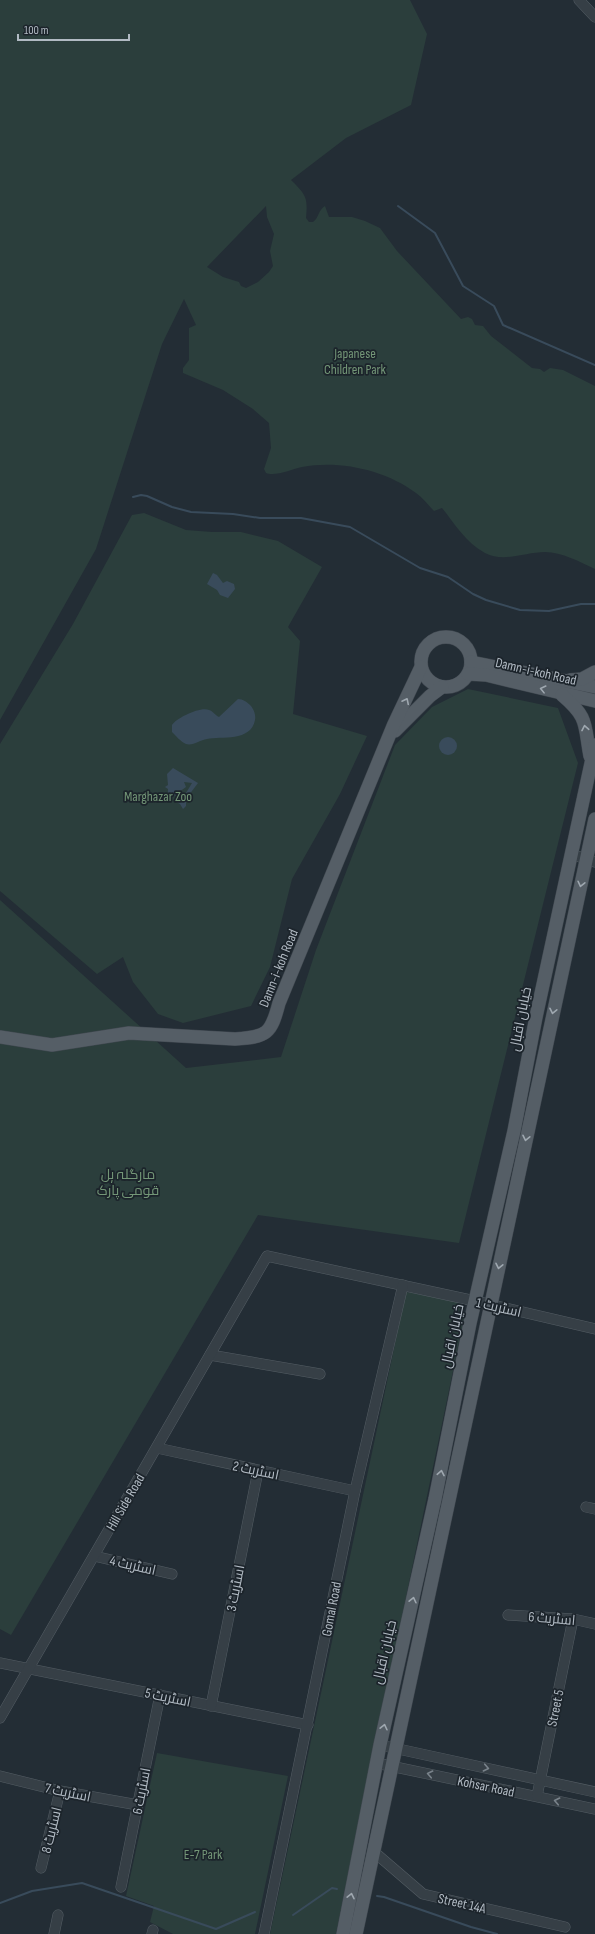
<svg xmlns="http://www.w3.org/2000/svg" width="595" height="1934" font-family="'Sofia Sans Condensed',Cairo,sans-serif">
<style>
.green{fill:#2b3e3c;fill-rule:evenodd}
.water{fill:#394b5b}
.lines{fill:none;stroke-linecap:round;stroke-linejoin:round}
.stream{stroke:#394b5b;stroke-width:2}
.minor-casing{stroke:#545d64;stroke-width:11}
.major-casing{stroke:#404850;stroke-width:14}
.minor{stroke:#363f46;stroke-width:10}
.major{stroke:#555e66;stroke-width:13}
.oneway{stroke:#9fa8b0}
.oneway2{stroke:#7a838b}
.labels{text-anchor:middle;stroke-width:3.5;stroke-linejoin:round;paint-order:stroke}
.park-label{font-size:14px;fill:#739677;stroke:#1c242b}
.street-label{font-size:14px;fill:#b1bac3;stroke:#1c242b}
</style>
<rect width="100%" height="100%" fill="#232d35"/>
<!-- green -->
<g class="green">
<path d="M0,0H410L427,34L411,105L346,138L291,180C306,195 308,197 306,218L309,222H313C319,218 318,210 325,206L329,217H352L365,221L380,228L397,251L461,319L468,317L472,319L475,325L483,326L491,336L532,368L540,369L544,372L550,368L563,370L595,386V569C580,562 562,552 545,552C525,552 504,563 485,553C466,543 455,524 442,508L434,511C428,505 423,498 416,493C385,470 340,460 302,467C292,469 275,477 266,473L264,469L271,448L269,423L253,409L223,390L183,373V368L189,360V328L196,325L184,299L162,344L96,549L0,720ZM266,206L267,217L274,234L270,251L273,266L269,272L258,282L246,288L241,286L239,282L223,277L207,267Z"/>
<polygon points="144,513 186,530 212,532 241,532 278,541 322,567 288,627 300,641 293,714 367,736 340,794 292,879 270,967 251,1006 183,1023 158,1014 133,982 123,957 97,974 0,891 0,744 73,624 132,515"/>
<polygon points="468,689 558,708 578,763 459,1243 258,1215 11,1635 0,1629 0,900 186,1068 281,1057 316,950 395,745 432,707"/>
<polygon points="406,1292 447,1299 461,1303 464,1318 336,1934 270,1934"/>
<polygon points="157,1753 288,1776 255,1934 173,1934 150,1922 154,1906 126,1896"/>
</g>
<!-- water -->
<g class="water">
<polygon points="213,573 217,575 223,583 227,581 234,584 235,589 228,598 220,595 217,590 207,584"/>
<path d="M238,699C243,699 247,702 251,706C254,710 256,715 255,720C251,742 221,736 207,739C200,740 193,746 186,744C181,742 175,735 172,732V725C176,718 201,706 209,710C213,711 215,715 219,717Z"/>
<circle cx="448" cy="746" r="9"/>
<polygon points="173,768 198,783 186,799 186,806 183,809 180,804 174,801 186,793 192,783 184,782 186,787 179,792 178,795 171,796 168,792 168,789 165,787 168,785 167,774"/>
</g>
<g class="lines">
<!-- stream -->
<g class="stream">
<polyline points="398,206 435,233 463,286 494,306 503,325 595,365"/>
<polyline points="133,497 141,495 147,496 172,507 191,512 233,514 260,518 301,518 350,527 420,568 448,577 473,594 486,600 520,610 549,611 581,604 595,604"/>
<polyline points="377,1896 384,1897 471,1927 497,1934"/>
<polyline points="0,1903 32,1891 82,1883 216,1929 255,1912"/>
<polyline points="293,1915 332,1888 337,1889"/>
</g>
<!-- minor casing -->
<g class="minor-casing">
<g id="minor">
<polyline points="579,0 595,17"/>
<polyline points="571,854 595,862"/>
<polyline points="210,1355 320,1374"/>
<polyline points="157,1448 355,1491"/>
<polyline points="586,1507 595,1509"/>
<polyline points="94,1556 172,1574"/>
<polyline points="508,1615 573,1619 595,1624"/>
<polyline points="0,1663 308,1725"/>
<polyline points="211,1706 258,1471"/>
<polyline points="0,1718 267,1256 475,1301 595,1329"/>
<polyline points="380,1745 595,1792"/>
<polyline points="376,1763 595,1809"/>
<polyline points="0,1776 60,1791 138,1805"/>
<polyline points="537,1796 573,1619"/>
<polyline points="373,1851 423,1894 565,1927"/>
<polyline points="41,1868 60,1791"/>
<polyline points="121,1887 160,1695"/>
<polyline points="54,1934 58,1915"/>
<polyline points="152,1934 153,1930"/>
<polyline points="264,1934 355,1491 403,1285"/>
</g>
</g>
<!-- major casing -->
<g class="major-casing">
<g id="major">
<circle cx="446" cy="662" r="25"/>
<polyline points="471,662 595,687"/>
<polyline points="468,674 486,675 595,701"/>
<polyline points="570,680 582,679 595,672"/>
<path d="M562,695C589,718 584,724 590,756"/>
<polyline points="395,731 430,696 442,687"/>
<path d="M0,1037L52,1045L129,1033L235,1039C267,1037 271,1034 279,1003L394,724L421,667"/>
<polyline points="343,1934 380,1745 435,1499 470,1323 514,1131 536,1017 595,745"/>
<polyline points="356,1934 595,819"/>
</g>
</g>
<!-- minor -->
<use href="#minor" class="minor"/>
<!-- major -->
<use href="#major" class="major"/>
</g>
<!-- one-way arrows -->
<defs><path id="oneway-chevron" d="M-2-3.5L2.5 0L-2 3.5" fill="none" stroke-width="1.6" stroke-linecap="round" stroke-linejoin="round"/></defs>
<g class="oneway">
<use href="#oneway-chevron" transform="translate(543 689) rotate(-166)"/>
<use href="#oneway-chevron" transform="translate(406 701) rotate(-64)"/>
<use href="#oneway-chevron" transform="translate(585 728) rotate(-101)"/>
<use href="#oneway-chevron" transform="translate(581 884) rotate(103)"/>
<use href="#oneway-chevron" transform="translate(553 1011) rotate(102)"/>
<use href="#oneway-chevron" transform="translate(526 1138) rotate(102)"/>
<use href="#oneway-chevron" transform="translate(499 1266) rotate(102)"/>
<use href="#oneway-chevron" transform="translate(441 1473) rotate(-79)"/>
<use href="#oneway-chevron" transform="translate(413 1600) rotate(-77)"/>
<use href="#oneway-chevron" transform="translate(384 1727) rotate(-77)"/>
<use href="#oneway-chevron" transform="translate(351 1896) rotate(-78)"/>
</g>
<g class="oneway2">
<use href="#oneway-chevron" transform="translate(486 1768) rotate(12)"/>
<use href="#oneway-chevron" transform="translate(430 1774) rotate(-168)"/>
<use href="#oneway-chevron" transform="translate(557 1801) rotate(-168)"/>
</g>
<g class="labels">
<!-- park labels -->
<g class="park-label">
<text x="355" y="358">Japanese<tspan x="355" dy="16">Children Park</tspan></text>
<text x="158" y="801">Marghazar Zoo</text>
<text x="128" y="1179">مارگلہ ہل<tspan x="128" dy="16">قومی پارک</tspan></text>
<text x="203" y="1859">E-7 Park</text>
</g>
<!-- street labels -->
<g class="street-label">
<text transform="translate(536 671) rotate(13)" y="5">Damn-i-koh Road</text>
<text transform="translate(278 968) rotate(-68)" y="5">Damn-i-koh Road</text>
<text transform="translate(520 1019) rotate(-79)" y="5">خیابان اقبال</text>
<text transform="translate(499 1307) rotate(13)" y="5">اسٹریٹ 1</text>
<text transform="translate(452 1336) rotate(-78)" y="5">خیابان اقبال</text>
<text transform="translate(256 1470) rotate(12)" y="5">اسٹریٹ 2</text>
<text transform="translate(125 1502) rotate(-60)" y="5">Hill Side Road</text>
<text transform="translate(133 1565) rotate(13)" y="5">اسٹریٹ 4</text>
<text transform="translate(235 1588) rotate(-79)" y="5">اسٹریٹ 3</text>
<text transform="translate(331 1609) rotate(-79)" y="5">Gomal Road</text>
<text transform="translate(552 1618) rotate(5)" y="5">اسٹریٹ 6</text>
<text transform="translate(384 1652) rotate(-77)" y="5">خیابان اقبال</text>
<text transform="translate(168 1697) rotate(12)" y="5">اسٹریٹ 5</text>
<text transform="translate(555 1708) rotate(-78)" y="5">Street 5</text>
<text transform="translate(486 1786) rotate(12)" y="5">Kohsar Road</text>
<text transform="translate(141 1791) rotate(-79)" y="5">اسٹریٹ 6</text>
<text transform="translate(68 1792) rotate(12)" y="5">اسٹریٹ 7</text>
<text transform="translate(51 1830) rotate(-76)" y="5">اسٹریٹ 8</text>
<text transform="translate(462 1903) rotate(13)" y="5">Street 14A</text>
</g>
</g>
<!-- scale -->
<path d="M18 34v6h111v-6" fill="none" stroke="#b1bac3" stroke-width="2"/>
<text x="24" y="34" font-size="12" fill="#b1bac3" stroke="#1c242b" stroke-width="3" paint-order="stroke">100 m</text>
</svg>
